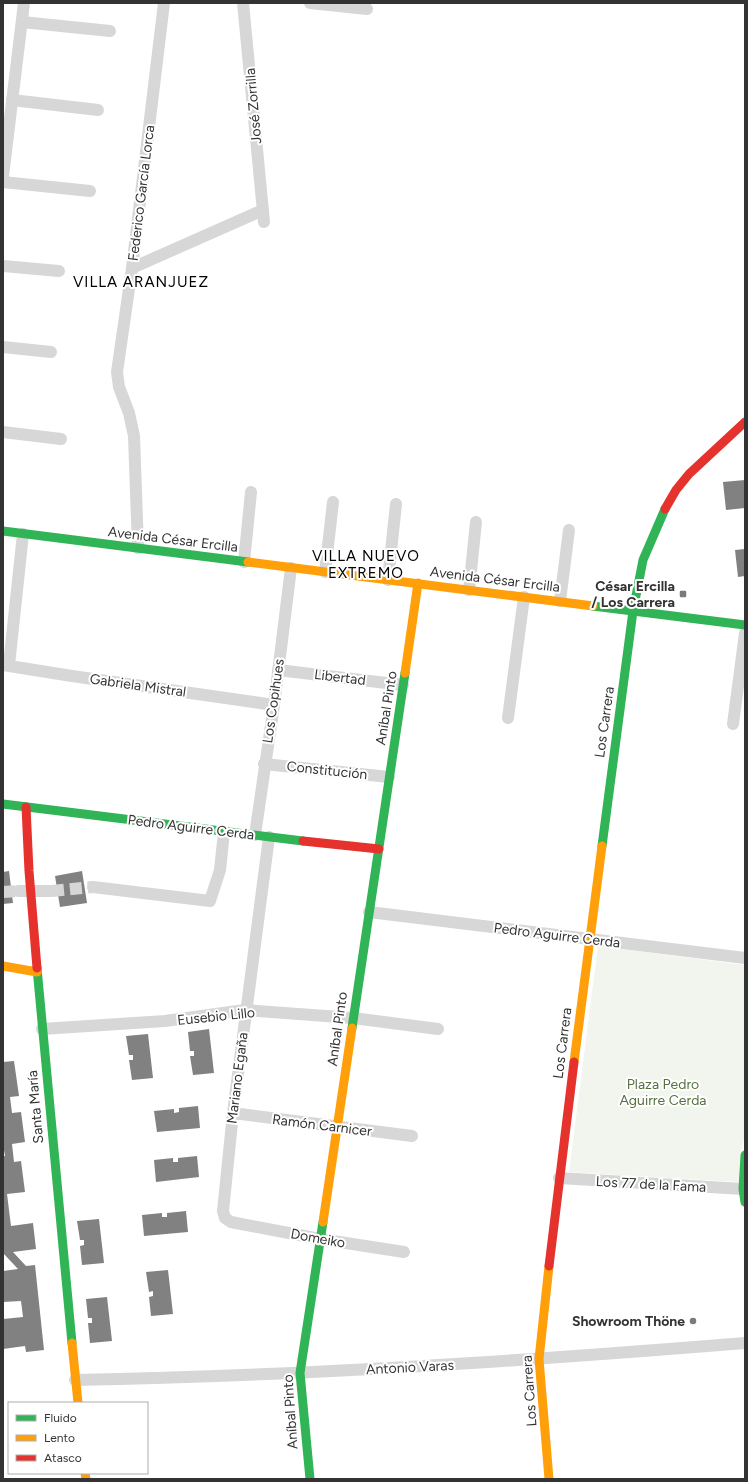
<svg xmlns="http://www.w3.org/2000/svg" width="748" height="1482" font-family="Figtree,sans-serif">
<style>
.green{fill:#f1f5ed}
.building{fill:#818181}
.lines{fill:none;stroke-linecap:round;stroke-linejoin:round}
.street-tunnel{stroke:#d6d6d6;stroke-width:12;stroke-dasharray:12 6;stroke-linecap:butt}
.street{stroke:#d7d7d7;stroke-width:12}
.fast{stroke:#30b455;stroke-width:9}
.slow{stroke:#ff9f0a;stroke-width:9}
.jam{stroke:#e5322d;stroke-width:9}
.poi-dot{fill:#7a7a7a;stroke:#fff;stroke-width:1.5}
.labels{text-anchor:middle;stroke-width:4;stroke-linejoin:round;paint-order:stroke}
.street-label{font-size:14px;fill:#333;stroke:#fff}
.poi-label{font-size:14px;font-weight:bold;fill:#333;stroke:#fff;text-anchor:end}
.park-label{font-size:14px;fill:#56703f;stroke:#fff}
.neighbourhood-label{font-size:15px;letter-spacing:1px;fill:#000;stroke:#fff}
</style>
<rect width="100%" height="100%" fill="#fff"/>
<!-- green -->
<polygon class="green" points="598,946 745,965 745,1135 740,1155 739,1182 569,1172"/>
<!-- building -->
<g class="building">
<polygon points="745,480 745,508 726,510 723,482"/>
<polygon points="745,549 745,576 738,577 735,550"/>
<polygon points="9,871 13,903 3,904 3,872"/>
<polygon points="82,871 87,903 60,907 55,876"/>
<polygon points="209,1029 214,1073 193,1075 190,1056 194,1056 194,1051 190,1051 188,1032"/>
<polygon points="148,1034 153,1078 132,1080 129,1060 133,1060 133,1055 129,1055 126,1036"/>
<polygon points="14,1061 19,1096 10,1097 12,1113 21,1112 25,1142 12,1144 14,1162 21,1161 25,1192 7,1194 11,1226 33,1223 36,1249 13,1252 26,1266 35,1265 44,1350 26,1352 25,1346 3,1349 3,1319 23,1317 21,1301 3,1302 3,1271 18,1269 3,1253 3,1156 5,1156 4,1150 3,1150 3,1067 4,1066 3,1062"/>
<polygon points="198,1106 200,1128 157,1132 154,1111 174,1109 174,1113 179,1112 179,1108"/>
<polygon points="197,1156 199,1177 156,1182 154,1160 173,1158 173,1162 178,1162 178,1158"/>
<polygon points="186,1211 188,1232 144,1236 142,1215 162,1213 162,1217 167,1217 167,1213"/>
<polygon points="99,1219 104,1263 82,1265 80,1246 84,1245 84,1240 80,1240 77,1221"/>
<polygon points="168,1270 173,1314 151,1316 149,1297 153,1296 153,1291 149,1292 146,1272"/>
<polygon points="107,1297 112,1341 90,1343 88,1323 92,1323 92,1318 88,1318 86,1299"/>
</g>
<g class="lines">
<!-- street-tunnel -->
<g class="street-tunnel">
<polyline points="52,891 93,887"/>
<polyline points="3,892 18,891"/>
</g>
<!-- street -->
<g class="street">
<polyline points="243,3 264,222"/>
<polyline points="310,3 367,9"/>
<polyline points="22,22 110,31"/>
<polyline points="12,100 98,110"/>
<polyline points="3,176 24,3"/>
<polyline points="3,182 90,191"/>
<polyline points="3,266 59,271"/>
<polyline points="132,268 263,210"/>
<polyline points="3,347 51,352"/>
<polyline points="3,432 61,439"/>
<polyline points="138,548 134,436 129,413 119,387 117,372 132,268 164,3"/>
<polyline points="244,562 251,492"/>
<polyline points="325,572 333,502"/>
<polyline points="388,580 396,504"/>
<polyline points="469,590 476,522"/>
<polyline points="560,601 569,530"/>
<polyline points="3,665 72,676 274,705"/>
<polyline points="9,665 23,534"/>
<polyline points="278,670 403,685"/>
<polyline points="508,718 524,597"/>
<polyline points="733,724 745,633"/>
<polyline points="264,764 389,777"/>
<polyline points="255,835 274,705 291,568"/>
<polyline points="269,837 233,1113 223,1211 225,1218 231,1222 320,1239 404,1252"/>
<polyline points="93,887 210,901 220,870 224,832"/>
<polyline points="18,891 52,891"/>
<polyline points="369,912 745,958"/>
<polyline points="42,1029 165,1021 245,1010 353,1018 438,1029"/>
<polyline points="233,1113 412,1136"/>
<polyline points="559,1178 743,1189"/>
<path d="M75,1380C299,1376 522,1361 745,1343"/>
</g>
<!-- fast -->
<g class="fast">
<polyline points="3,531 248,562"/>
<polyline points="593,606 745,625"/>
<polyline points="3,804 303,841"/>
<polyline points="602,846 633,611 643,560 665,509"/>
<polyline points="37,968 72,1343"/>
<polyline points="352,1028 405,673"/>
<polyline points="745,1155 743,1189 745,1202"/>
<polyline points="310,1479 300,1373 323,1222"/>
</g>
<!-- slow -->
<g class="slow">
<polyline points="248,562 593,606"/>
<polyline points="405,673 418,583"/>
<polyline points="3,966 37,972"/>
<polyline points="574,1062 602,846"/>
<polyline points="323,1222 352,1028"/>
<polyline points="72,1343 78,1403"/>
<polyline points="85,1473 86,1479"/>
<polyline points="549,1479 539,1359 549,1266"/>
</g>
<!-- jam -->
<g class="jam">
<polyline points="665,509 676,490 689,474 745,422"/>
<polyline points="26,807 29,871 37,968"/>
<polyline points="303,841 379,849"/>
<polyline points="549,1266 574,1062"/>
</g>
</g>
<!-- markers -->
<g class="poi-dot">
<rect x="679" y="590" width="8" height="8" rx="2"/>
<circle cx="693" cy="1321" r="4"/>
</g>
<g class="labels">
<!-- street labels -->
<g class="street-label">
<text transform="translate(253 106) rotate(-95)" y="5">José Zorrilla</text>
<text transform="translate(141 193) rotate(-83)" y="5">Federico García Lorca</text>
<text transform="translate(173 539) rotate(7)" y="5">Avenida César Ercilla</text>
<text transform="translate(495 579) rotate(7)" y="5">Avenida César Ercilla</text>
<text transform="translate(340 677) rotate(7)" y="5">Libertad</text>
<text transform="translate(138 685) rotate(8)" y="5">Gabriela Mistral</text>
<text transform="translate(273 701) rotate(-82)" y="5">Los Copihues</text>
<text transform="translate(386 708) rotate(-81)" y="5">Aníbal Pinto</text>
<text transform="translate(604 722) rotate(-82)" y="5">Los Carrera</text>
<text transform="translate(327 770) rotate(6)" y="5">Constitución</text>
<text transform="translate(191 827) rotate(7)" y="5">Pedro Aguirre Cerda</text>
<text transform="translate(557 935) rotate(7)" y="5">Pedro Aguirre Cerda</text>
<text transform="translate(216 1016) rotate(-6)" y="5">Eusebio Lillo</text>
<text transform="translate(337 1029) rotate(-82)" y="5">Aníbal Pinto</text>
<text transform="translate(562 1043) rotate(-83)" y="5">Los Carrera</text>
<text transform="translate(237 1078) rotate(-83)" y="5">Mariano Egaña</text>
<text transform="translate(35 1107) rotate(-95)" y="5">Santa María</text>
<text transform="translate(322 1125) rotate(7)" y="5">Ramón Carnicer</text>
<text transform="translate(651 1184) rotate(3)" y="5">Los 77 de la Fama</text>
<text transform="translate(318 1238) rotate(10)" y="5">Domeiko</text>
<text transform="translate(410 1367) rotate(-3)" y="5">Antonio Varas</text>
<text transform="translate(529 1391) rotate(-94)" y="5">Los Carrera</text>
<text transform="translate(290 1412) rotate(-94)" y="5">Aníbal Pinto</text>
</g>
<!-- poi labels -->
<g class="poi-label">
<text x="675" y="591">César Ercilla<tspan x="675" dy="16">/ Los Carrera</tspan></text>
<text x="685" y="1326">Showroom Thöne</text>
</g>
<!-- park labels -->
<g class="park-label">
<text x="663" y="1089">Plaza Pedro<tspan x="663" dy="16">Aguirre Cerda</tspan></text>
</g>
<!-- neighbourhood labels -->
<g class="neighbourhood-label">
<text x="141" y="287">VILLA ARANJUEZ</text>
<text x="366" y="561">VILLA NUEVO<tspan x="366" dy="17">EXTREMO</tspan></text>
</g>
</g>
<!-- border -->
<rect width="748" height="1482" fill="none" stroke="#333333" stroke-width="8"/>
<!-- legend -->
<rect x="8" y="1402" width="140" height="72" fill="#ffffff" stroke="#adadad"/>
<rect x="16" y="1415" width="20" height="6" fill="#30b455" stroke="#adadad"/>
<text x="44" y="1422" font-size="12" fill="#333333">Fluido</text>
<rect x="16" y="1435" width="20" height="6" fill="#ff9f0a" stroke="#adadad"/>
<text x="44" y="1442" font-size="12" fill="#333333">Lento</text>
<rect x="16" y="1455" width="20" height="6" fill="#e5322d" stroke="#adadad"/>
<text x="44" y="1462" font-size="12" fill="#333333">Atasco</text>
</svg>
